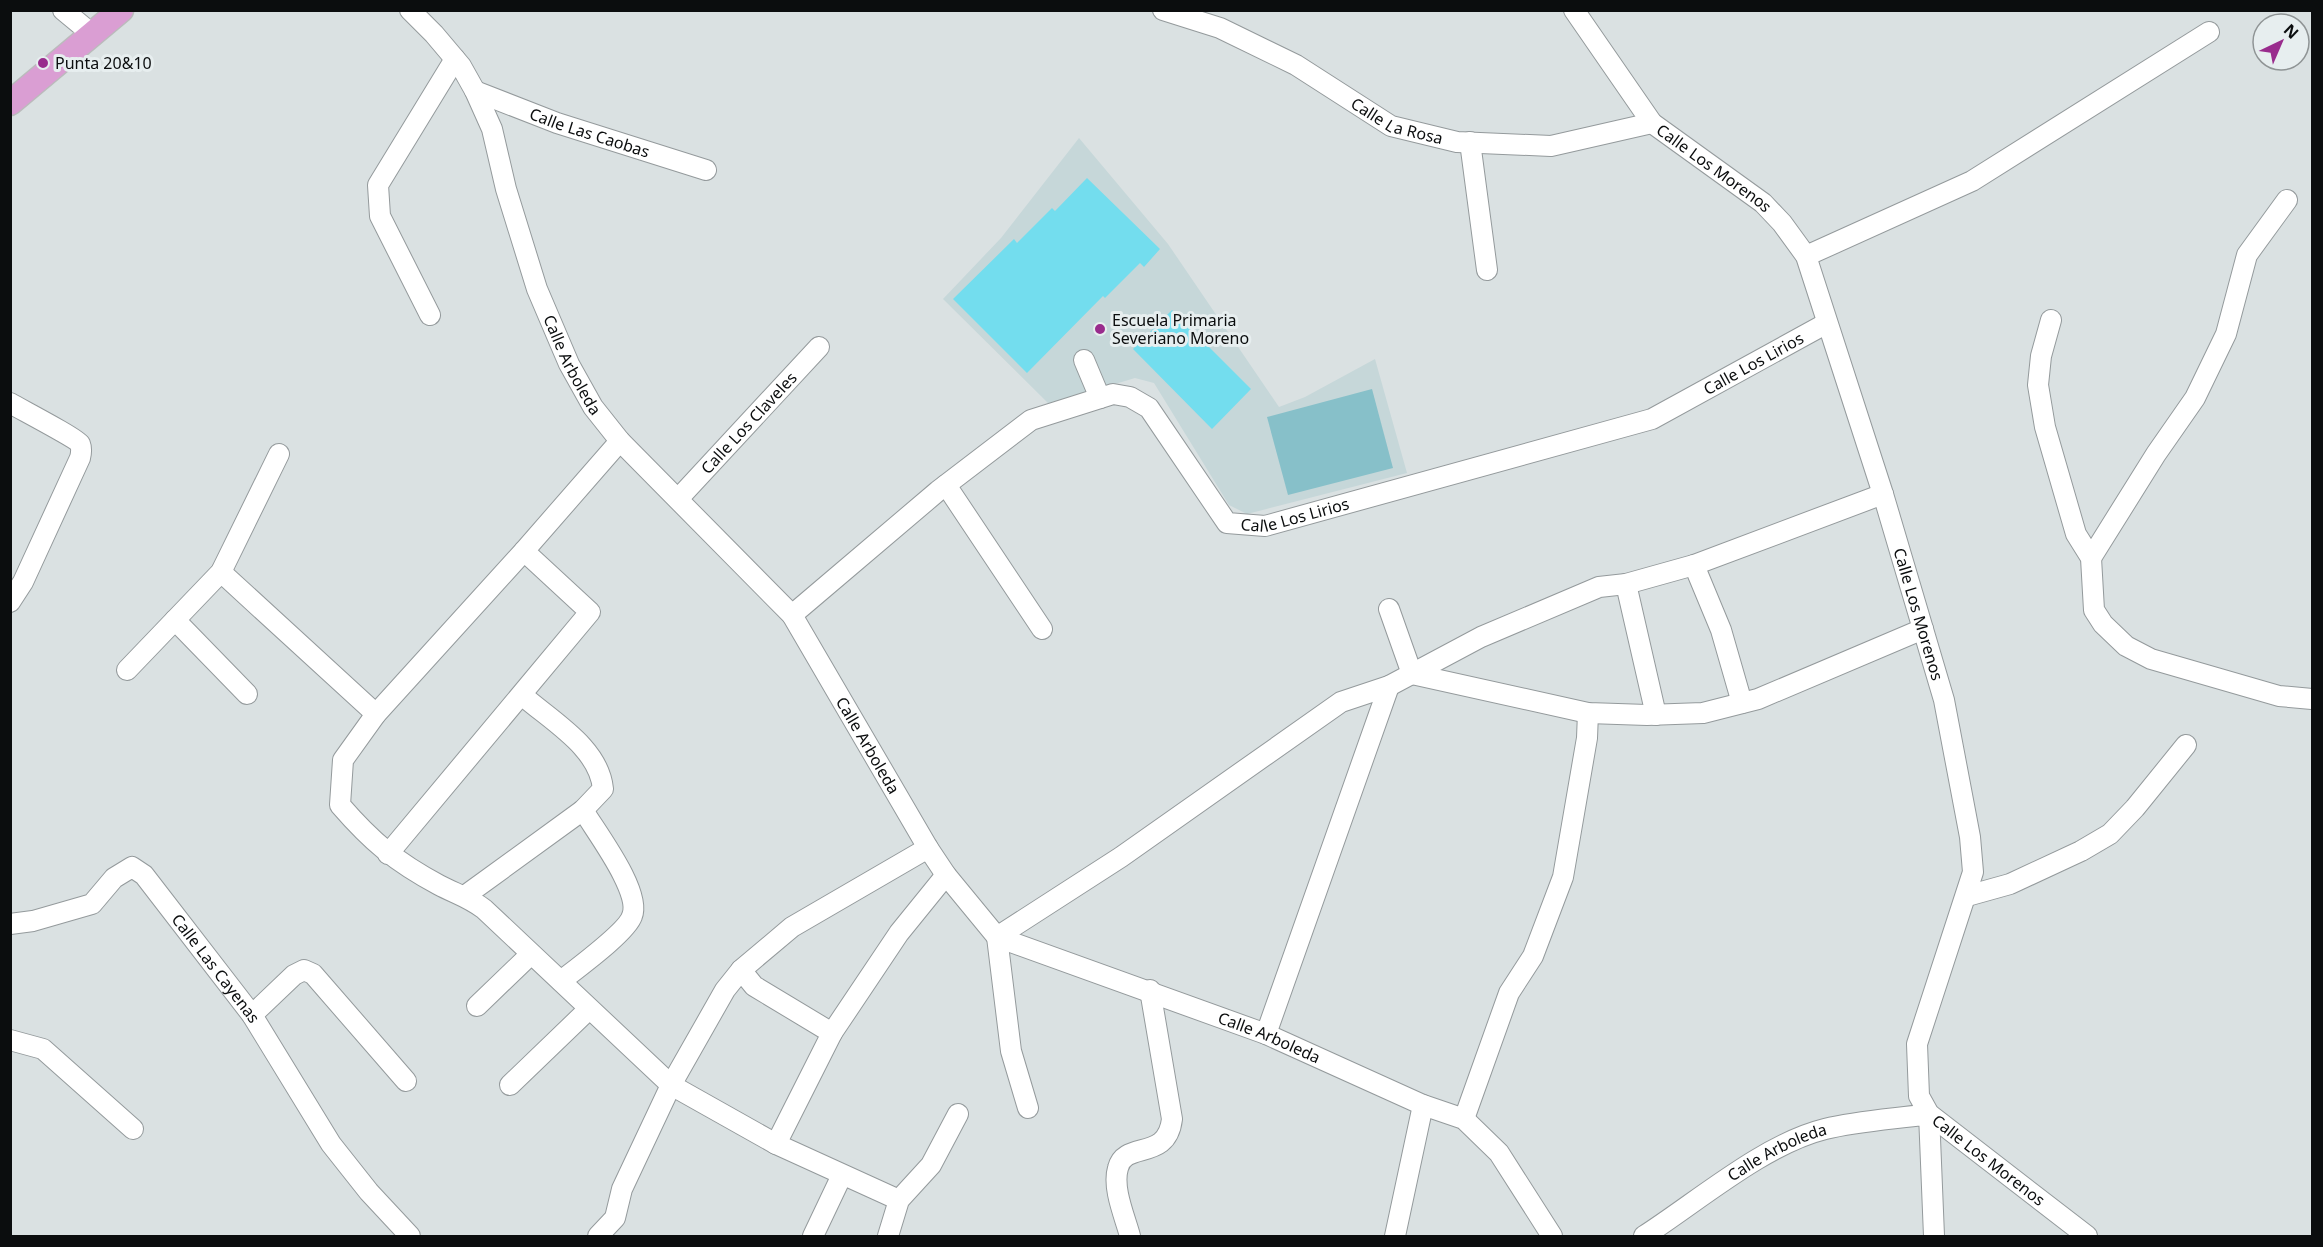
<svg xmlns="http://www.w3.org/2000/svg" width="2323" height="1247" font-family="'Noto Sans',sans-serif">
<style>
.built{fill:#c6d7d9}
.green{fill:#87c0c9}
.building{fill:#73ddee}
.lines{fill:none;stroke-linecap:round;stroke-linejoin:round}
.minor-casing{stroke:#949a9c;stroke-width:22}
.major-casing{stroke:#bbbbbc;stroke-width:27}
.minor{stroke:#fff;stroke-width:20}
.major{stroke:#da9ed3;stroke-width:24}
.poi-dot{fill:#992c8d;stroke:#e7eeef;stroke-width:2}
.labels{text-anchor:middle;stroke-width:6;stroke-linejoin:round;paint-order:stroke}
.poi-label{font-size:16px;fill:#0b0d0e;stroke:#e7eeef;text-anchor:start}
.street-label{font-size:16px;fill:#0b0d0e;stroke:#e7eeef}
</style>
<rect width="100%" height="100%" fill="#dae1e2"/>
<!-- built -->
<polygon class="built" points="1079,138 1168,244 1279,407 1305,397 1375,359 1407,473 1247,514 1229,505 1154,383 1135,378 1049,404 943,299 1001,238"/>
<!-- green -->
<polygon class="green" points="1372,389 1393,468 1288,495 1267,417"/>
<!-- building -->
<g class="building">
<polygon points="1087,178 1160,249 1144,267 1140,263 1105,298 1103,296 1027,373 953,299 1014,239 1017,243 1052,208 1055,211"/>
<polygon points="1172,310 1251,389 1212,429 1133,349"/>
</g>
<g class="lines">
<!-- minor casing -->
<g class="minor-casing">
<g id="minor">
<polyline points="63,10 92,34"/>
<path id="s1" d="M410,10L434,34L461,66L475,91L492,129L506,189L537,289L569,364L593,407L620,441L792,615L928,848L946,875L997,937L1266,1034L1423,1105L1464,1119L1499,1153L1552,1236"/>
<path id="s2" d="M1163,10L1220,28L1296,65L1391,126L1457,142L1551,146L1652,123"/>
<path id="s3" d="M1574,10L1652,123L1763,203L1782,223L1806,256L1883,494L1944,700L1970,837L1973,872L1917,1044L1919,1096L1929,1114L2087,1236"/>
<path id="s4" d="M475,91L557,123L706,170"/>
<polyline points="1470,142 1487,270"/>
<polyline points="1806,256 1972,181 2209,32"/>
<polyline points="430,315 380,216 378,185 455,59"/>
<polyline points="2051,320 2041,356 2038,385 2045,427 2076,534 2091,558 2094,610 2103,624 2126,646 2151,659 2279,696 2312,699"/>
<polyline points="1084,360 1100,398"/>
<path d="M10,403C22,410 76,438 80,444C82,449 81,454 80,458L23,582L10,602"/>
<path d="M620,441L524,551L376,714L343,760L340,805C372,842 396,862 439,885C456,894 468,897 484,909L671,1085L776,1144L899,1200"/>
<polyline points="946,485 1042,629"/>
<path id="s5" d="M678,499L819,347"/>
<polyline points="2091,558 2156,454 2195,398 2226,334 2247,255 2287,200"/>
<polyline points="1694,565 1721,630 1742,703"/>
<polyline points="221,572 376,714"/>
<polyline points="1626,584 1656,715"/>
<polyline points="1389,609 1412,674 1588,713 1647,715 1703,713 1758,699 1923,629"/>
<path id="s6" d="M792,615L938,491L1031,420L1113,394L1130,397L1149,408L1227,523L1265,526L1652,419L1827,323"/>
<polyline points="175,620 247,694"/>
<polyline points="127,670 221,572 279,454"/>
<polyline points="388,854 590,612 524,551"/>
<path d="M466,895L583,810L603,789C599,747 551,721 522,695"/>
<polyline points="1967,896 2010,884 2081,851 2110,834 2135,808 2186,745"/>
<path id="s7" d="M10,924L33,921L92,904L114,878L132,867L144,875L252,1015L331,1144L369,1192L410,1236"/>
<polyline points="997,937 1121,857 1341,702 1389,686 1481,637 1599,587 1626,584 1694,565 1883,494"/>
<polyline points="997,937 1011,1051 1028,1108"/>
<polyline points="741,970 754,986 832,1033"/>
<path d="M561,981C576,969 627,932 632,916C642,892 596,832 583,810"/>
<polyline points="477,1006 531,954"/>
<polyline points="252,1015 294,975 304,970 313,974 406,1081"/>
<polyline points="1266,1034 1389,686"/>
<polyline points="10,1040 43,1049 133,1129"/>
<polyline points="510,1085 589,1009"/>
<polyline points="1464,1119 1509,993 1533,956 1563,877 1587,738 1588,713"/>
<polyline points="776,1144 832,1033 899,933 946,875"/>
<polyline points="598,1236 615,1218 622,1189 671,1085 725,990 741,970 792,927 928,848"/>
<polyline points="813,1236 842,1175"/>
<polyline points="888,1236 899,1200 931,1165 958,1114"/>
<path d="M1130,1236C1125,1217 1112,1188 1118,1168C1125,1140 1167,1162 1172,1119L1150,990"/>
<polyline points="1395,1236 1423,1105"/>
<path id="s8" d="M1644,1236C1697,1202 1764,1144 1825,1129C1858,1121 1894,1119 1929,1114L1934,1236"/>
</g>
</g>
<!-- major casing -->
<g class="major-casing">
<polyline id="major" points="10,103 121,10"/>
</g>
<!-- minor -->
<use href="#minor" class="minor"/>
<!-- major -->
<use href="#major" class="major"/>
</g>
<!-- markers -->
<g class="poi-dot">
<circle cx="43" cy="63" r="6"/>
<circle cx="1100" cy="329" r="6"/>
</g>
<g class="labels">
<!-- poi labels -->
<g class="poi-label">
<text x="55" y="69">Punta 20&amp;10</text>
<text x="1112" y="326">Escuela Primaria<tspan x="1112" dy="18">Severiano Moreno</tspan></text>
</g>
<!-- street labels -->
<g class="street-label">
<text dy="6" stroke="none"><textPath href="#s2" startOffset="261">Calle La Rosa</textPath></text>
<text dy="6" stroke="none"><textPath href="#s4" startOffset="122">Calle Las Caobas</textPath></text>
<text dy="6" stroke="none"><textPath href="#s3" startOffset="214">Calle Los Morenos</textPath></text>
<text dy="6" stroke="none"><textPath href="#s1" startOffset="396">Calle Arboleda</textPath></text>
<text dy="6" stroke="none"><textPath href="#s6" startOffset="1128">Calle Los Lirios</textPath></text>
<text dy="6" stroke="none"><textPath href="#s5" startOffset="104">Calle Los Claveles</textPath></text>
<text dy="6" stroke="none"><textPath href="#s6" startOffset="642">Calle Los Lirios</textPath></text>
<text dy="6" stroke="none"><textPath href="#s3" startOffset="718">Calle Los Morenos</textPath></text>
<text dy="6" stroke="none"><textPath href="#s1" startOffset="882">Calle Arboleda</textPath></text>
<text dy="6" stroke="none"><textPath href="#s7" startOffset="272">Calle Las Cayenas</textPath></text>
<text dy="6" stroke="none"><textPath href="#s1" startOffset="1404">Calle Arboleda</textPath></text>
<text dy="6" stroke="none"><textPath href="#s8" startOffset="158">Calle Arboleda</textPath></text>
<text dy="6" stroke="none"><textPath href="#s3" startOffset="1311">Calle Los Morenos</textPath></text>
</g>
</g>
<!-- border -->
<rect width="2323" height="1247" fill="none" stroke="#0b0d0e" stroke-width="24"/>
<!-- north arrow -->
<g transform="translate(2281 42) rotate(44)"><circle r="28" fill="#e7eeef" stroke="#8f9495" stroke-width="1.5"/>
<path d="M0-4.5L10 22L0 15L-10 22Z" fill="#992c8d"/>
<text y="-9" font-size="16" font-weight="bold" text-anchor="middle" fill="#0b0d0e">N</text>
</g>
</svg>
